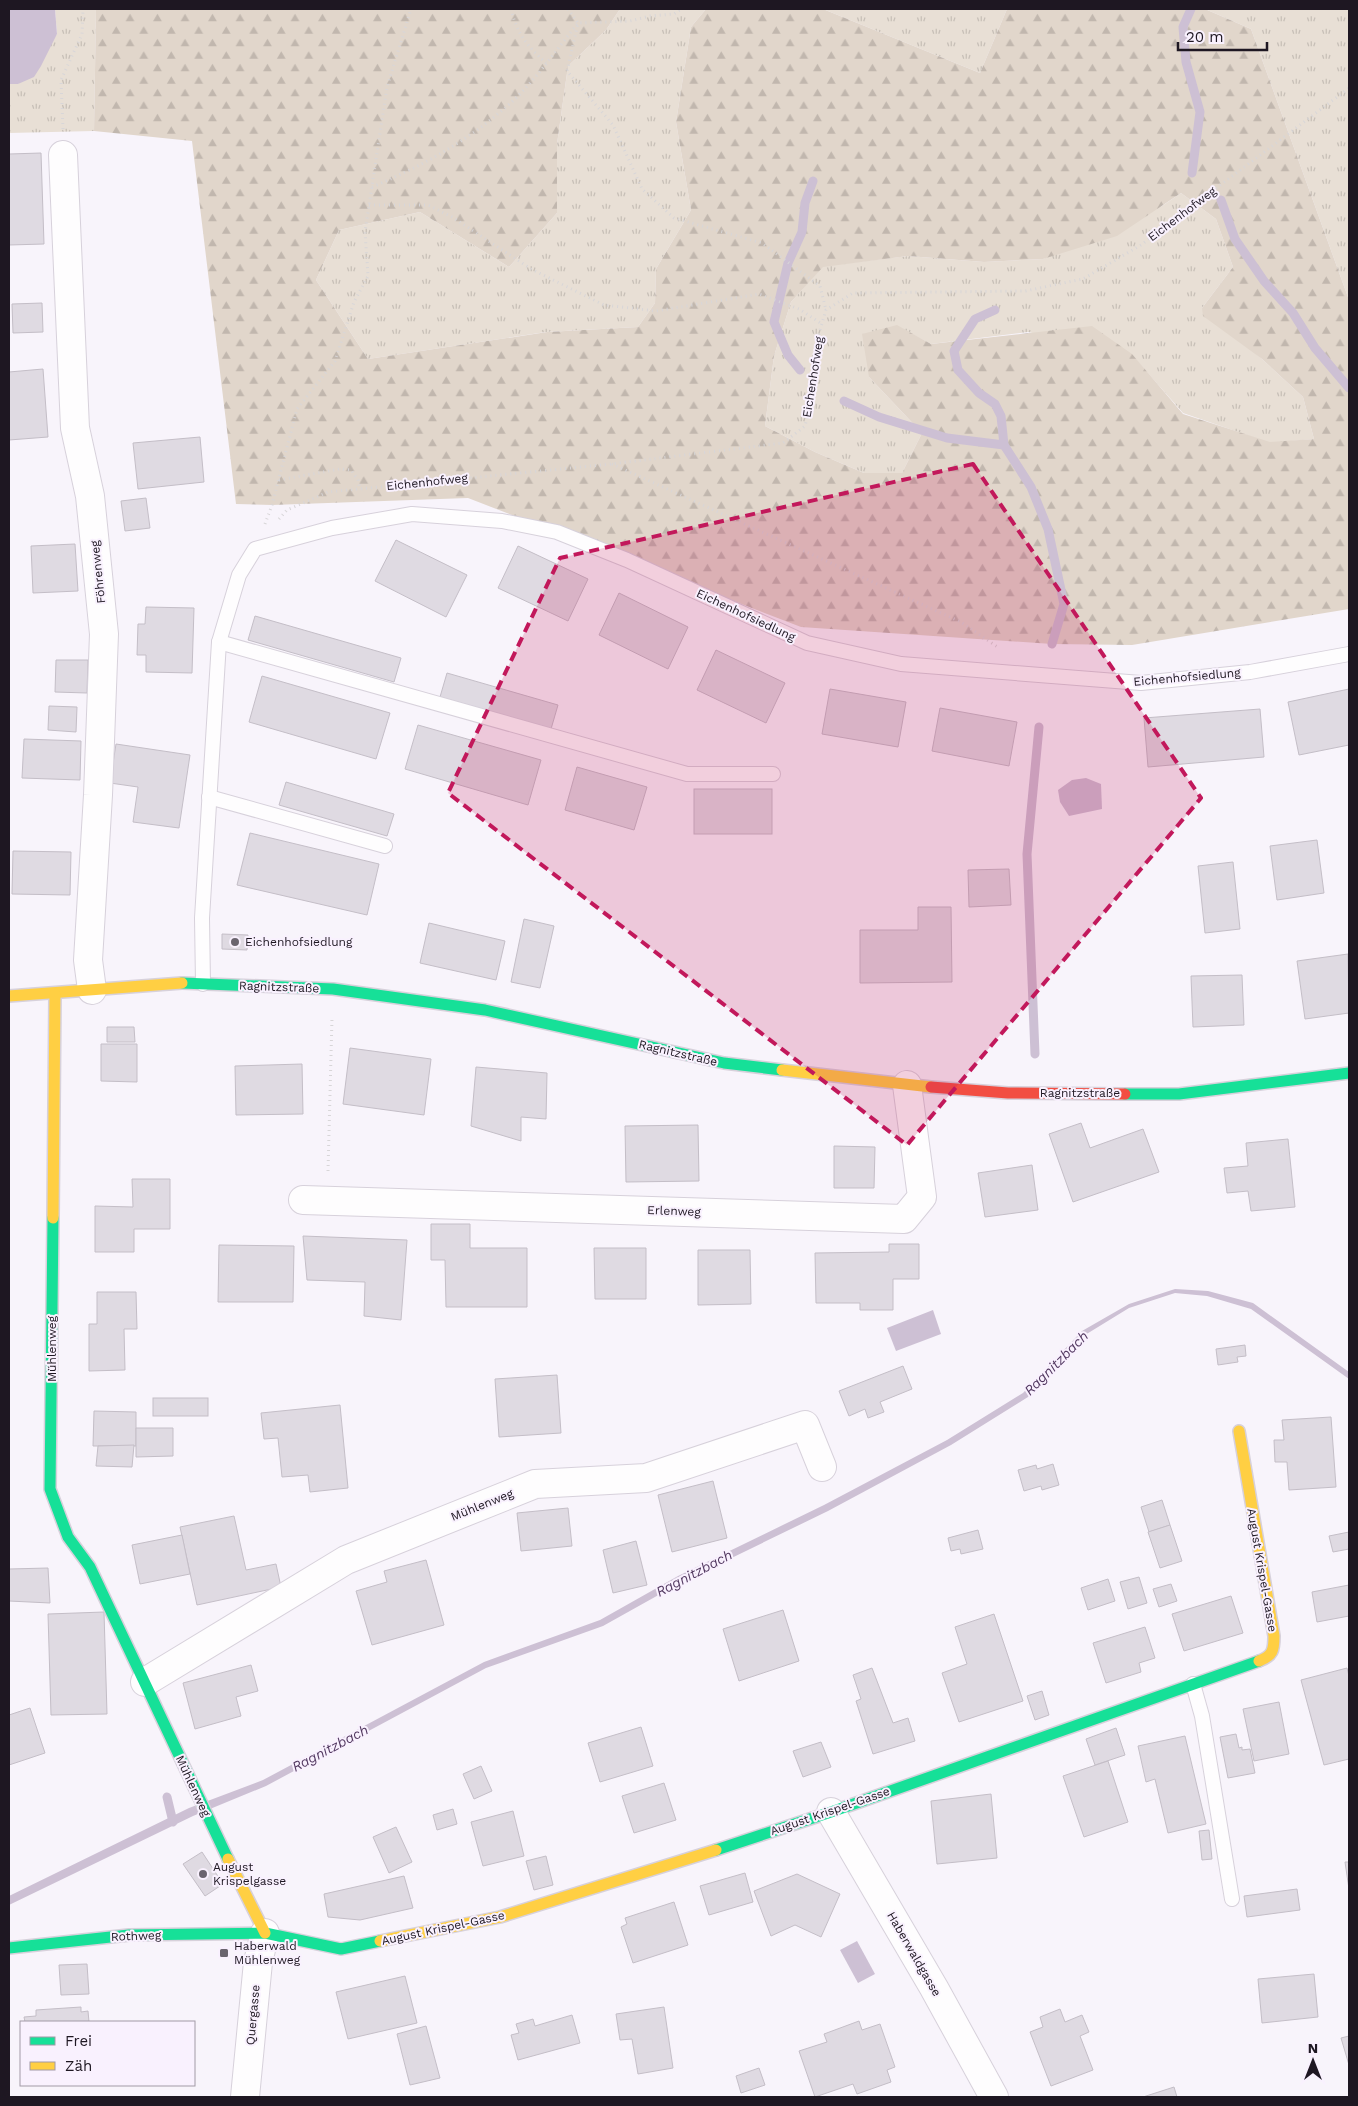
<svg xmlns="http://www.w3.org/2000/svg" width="1358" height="2106" font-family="'Work Sans',sans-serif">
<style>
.grass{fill:url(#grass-tufts)}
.forest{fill:url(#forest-firs);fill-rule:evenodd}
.water{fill:#cdc0d4}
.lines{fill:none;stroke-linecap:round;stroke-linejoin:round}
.stream{stroke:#cdc0d4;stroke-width:9}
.building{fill:#dfdae2;stroke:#c4bec7}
.lane-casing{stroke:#d7d1db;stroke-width:16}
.street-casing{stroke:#d7d1db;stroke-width:30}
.fast-casing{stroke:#d7d1db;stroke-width:14}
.slow-casing{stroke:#d7d1db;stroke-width:14}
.jam-casing{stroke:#d7d1db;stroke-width:14}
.path{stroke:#d8d6d8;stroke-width:3;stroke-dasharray:1 4;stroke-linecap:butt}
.lane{stroke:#fefdfe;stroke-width:14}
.street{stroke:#fefdfe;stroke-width:28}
.fast{stroke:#16e098;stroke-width:11}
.slow{stroke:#ffcf43;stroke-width:11}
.jam{stroke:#f24e42;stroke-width:11}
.marked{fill:#c2185b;fill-opacity:0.2;stroke:#c2185b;stroke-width:4;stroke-dasharray:10 6;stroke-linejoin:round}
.poi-dot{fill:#6a646e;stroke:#f9f1fe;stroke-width:2}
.labels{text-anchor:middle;stroke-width:4;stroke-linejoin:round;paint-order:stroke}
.street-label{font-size:12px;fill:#1e1722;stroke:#f9f1fe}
.poi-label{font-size:12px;fill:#1e1722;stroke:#f9f1fe;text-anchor:start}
.water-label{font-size:14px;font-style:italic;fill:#523860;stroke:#f9f1fe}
</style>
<defs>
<pattern id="grass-tufts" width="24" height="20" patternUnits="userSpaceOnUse" patternTransform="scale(1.25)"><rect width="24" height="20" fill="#e8dfd5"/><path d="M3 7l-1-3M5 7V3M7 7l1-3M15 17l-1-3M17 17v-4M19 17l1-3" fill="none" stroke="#c7bfb7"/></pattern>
<pattern id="forest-firs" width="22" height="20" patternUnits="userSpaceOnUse" patternTransform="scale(1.25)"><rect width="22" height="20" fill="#e1d6cb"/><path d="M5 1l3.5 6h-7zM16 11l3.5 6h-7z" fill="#c1b7ae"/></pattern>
</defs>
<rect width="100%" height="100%" fill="#f8f4fb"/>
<!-- grass -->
<g class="grass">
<polygon points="55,9 96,9 94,131 9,133 9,84 18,84 57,34"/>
<polygon points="620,9 706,9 691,27 676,122 691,210 656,269 655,303 638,327 546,332 368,359 316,280 339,230 420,212 509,267 557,213 557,144 568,66 606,30"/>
<polygon points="823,9 1007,9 980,73"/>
<polygon points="1205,9 1349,9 1349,300 1251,29"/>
<polygon points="1181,193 1216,219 1233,267 1202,308 1262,359 1303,397 1314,439 1270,443 1183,413 1132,355 1028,332 931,344 897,326 869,377 922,433 902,473 864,473 815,452 765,426 774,356 791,302 823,266 908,256 984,262 1043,259 1162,206"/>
</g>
<!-- forest -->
<path class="forest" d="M96,9H620L606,30L568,66L557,144V213L509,267L420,212L339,230L316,280L368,359L547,332L638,327L655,303L656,269L691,210L676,122L691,27L706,9H823L980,73L1007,9H1205L1251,29L1349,300V609L1132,645L1052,644L801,627L468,498L272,505L236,504L192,141L94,131ZM1181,193L1216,219L1233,267L1202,308L1203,316L1262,359L1303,397L1314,439L1270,442L1183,414L1132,354L1092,326L931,344L897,325L862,334L869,377L922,433L902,473H864L815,452L765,426L774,356L791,302L823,267L908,256L984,262L1043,259L1117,236Z"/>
<!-- water -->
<g class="water">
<polygon points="9,9 55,9 57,34 41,66 34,77 18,84 9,84"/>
<polygon points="1086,778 1101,784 1102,809 1069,816 1060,802 1058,790 1072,780"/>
<polygon points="1175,1289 1208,1291 1253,1303 1349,1372 1349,1379 1251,1309 1207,1296 1175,1293 1129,1308 1085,1335 1028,1397 951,1445 828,1511 680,1583 603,1626 486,1668 266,1786 193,1816 9,1905 9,1896 189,1808 263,1780 484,1662 600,1620 678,1576 824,1505 947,1440 1023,1393 1082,1331 1129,1304"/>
<polygon points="933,1310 941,1334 896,1351 887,1328"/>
<polygon points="857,1941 875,1974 858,1983 840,1950"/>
</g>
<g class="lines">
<!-- stream -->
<g class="stream">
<polyline points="1191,9 1183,27 1186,62 1200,112 1192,173"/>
<polyline points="1221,200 1235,239 1264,281 1293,313 1315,348 1349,388"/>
<polyline points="995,310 975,319 954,351 958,370 979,393 995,404 1001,416 1004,445"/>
<polyline points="800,370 788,355 774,322 788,263 802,232 805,203 813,181"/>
<polyline points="844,401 879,417 947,438 1004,445 1031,487 1048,529 1064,604 1052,644"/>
<polyline points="1035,1054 1027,854 1039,727"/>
<polyline points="167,1797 173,1822"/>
</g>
</g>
<!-- building -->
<g class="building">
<polygon points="41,153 44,244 9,245 9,154"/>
<polygon points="42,303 43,332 13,333 12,304"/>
<polygon points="43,369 48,437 9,440 9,372"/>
<polygon points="200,437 204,482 138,489 133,443"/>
<polygon points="146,498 150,528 125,531 121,501"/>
<polygon points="396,540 467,575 446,617 375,581"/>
<polygon points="75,544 78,591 33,593 31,546"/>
<polygon points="518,546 588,579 568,621 498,588"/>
<polygon points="619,593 688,627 668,669 599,635"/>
<polygon points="146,607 194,608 192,673 146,672 146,655 137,655 138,624 145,624"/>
<polygon points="255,616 401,658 394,682 248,640"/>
<polygon points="716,650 785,683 766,723 697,690"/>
<polygon points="56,660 88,660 87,693 55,692"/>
<polygon points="447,673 558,705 551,729 440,697"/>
<polygon points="262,676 390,713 376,759 249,722"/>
<polygon points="830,689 906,702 898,747 822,734"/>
<polygon points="1349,689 1349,745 1299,755 1288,702"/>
<polygon points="49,706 77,707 76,732 48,730"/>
<polygon points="940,708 1017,722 1009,766 932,751"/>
<polygon points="1260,709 1264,757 1148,767 1144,718"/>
<polygon points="418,725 541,760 528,805 405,769"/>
<polygon points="24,739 81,741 80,780 22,778"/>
<polygon points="116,744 190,755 179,828 133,822 138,787 110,783"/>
<polygon points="577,767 647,787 634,830 565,810"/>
<polygon points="286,782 394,814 387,836 279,805"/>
<rect x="694" y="789" width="78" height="45"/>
<polygon points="250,833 379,864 367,915 237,885"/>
<polygon points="1317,840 1324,893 1277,900 1270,846"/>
<polygon points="13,851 71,852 70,895 12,894"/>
<polygon points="1233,862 1240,929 1205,933 1198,866"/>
<polygon points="1009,869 1011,905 969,907 968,870"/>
<polygon points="918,907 951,907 952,982 860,983 860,930 918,930"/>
<polygon points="524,919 554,926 540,988 511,982"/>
<polygon points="429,923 505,941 496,980 420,963"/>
<polygon points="222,934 248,935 247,950 222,949"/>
<polygon points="1348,954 1349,1013 1305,1019 1297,961"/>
<polygon points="1242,975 1244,1025 1193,1027 1191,976"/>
<polygon points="107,1027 134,1027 135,1042 107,1042"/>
<polygon points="101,1044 137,1044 137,1082 101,1081"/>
<polygon points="350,1048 431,1059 424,1115 343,1104"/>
<polygon points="302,1064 303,1114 236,1115 235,1066"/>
<polygon points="476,1067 547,1073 546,1119 521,1117 521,1141 471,1126"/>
<polygon points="1081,1123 1090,1148 1143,1129 1159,1172 1073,1202 1049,1134"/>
<polygon points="698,1125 699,1181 626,1182 625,1126"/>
<polygon points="1288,1139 1295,1207 1251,1211 1248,1191 1227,1193 1224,1168 1248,1166 1246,1143"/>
<polygon points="834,1146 875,1147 874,1188 834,1188"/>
<polygon points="1032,1165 1038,1210 985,1217 978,1173"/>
<polygon points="132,1179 170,1179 170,1229 134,1229 134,1252 95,1252 95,1206 133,1207"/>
<polygon points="431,1224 470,1224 470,1248 527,1248 527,1307 446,1307 445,1260 431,1260"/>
<polygon points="303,1236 407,1240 401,1320 364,1316 365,1282 307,1280"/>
<polygon points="889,1244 919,1244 919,1279 893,1279 893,1310 860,1310 860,1303 816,1303 815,1253 889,1252"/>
<polygon points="219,1245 294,1246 293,1302 218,1302"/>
<polygon points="594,1248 646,1248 646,1299 595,1299"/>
<polygon points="698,1250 750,1250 751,1304 698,1305"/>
<polygon points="97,1292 136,1292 137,1329 124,1329 125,1370 89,1371 89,1324 97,1324"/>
<polygon points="1245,1345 1246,1356 1237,1357 1238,1362 1218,1365 1216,1349"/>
<polygon points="903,1366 912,1389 880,1402 884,1412 868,1418 865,1409 849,1416 839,1391"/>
<polygon points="557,1375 561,1433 499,1437 495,1379"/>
<rect x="153" y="1398" width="55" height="18"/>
<polygon points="340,1405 348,1488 310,1492 308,1475 282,1477 278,1438 264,1439 261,1413"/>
<polygon points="94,1411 136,1412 136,1446 93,1446"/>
<polygon points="1331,1417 1336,1487 1289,1490 1287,1462 1275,1462 1274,1440 1284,1440 1282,1420"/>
<polygon points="136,1428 173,1428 173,1456 136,1457"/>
<polygon points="134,1445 132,1467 96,1466 98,1446"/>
<polygon points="1053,1464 1059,1485 1042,1490 1041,1486 1024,1491 1018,1470 1036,1465 1037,1469"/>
<polygon points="713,1481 727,1538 672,1552 658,1495"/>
<polygon points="1162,1500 1170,1525 1149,1532 1141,1507"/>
<polygon points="568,1508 572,1546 521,1551 517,1513"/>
<polygon points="234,1516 246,1570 276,1564 281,1587 197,1605 180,1527"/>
<polygon points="1170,1525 1182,1561 1160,1568 1148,1532"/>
<polygon points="978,1530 983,1549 961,1554 960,1549 951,1551 948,1538"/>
<polygon points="1349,1532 1349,1549 1333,1552 1329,1536"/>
<polygon points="182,1535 190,1574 140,1584 132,1545"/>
<polygon points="636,1541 647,1585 613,1593 603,1550"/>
<polygon points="426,1560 444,1625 372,1645 356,1591 387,1582 384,1571"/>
<polygon points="48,1568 50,1603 9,1601 9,1569"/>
<polygon points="1139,1577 1147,1603 1128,1609 1120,1582"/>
<polygon points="1108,1579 1115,1601 1088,1610 1081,1588"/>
<polygon points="1171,1584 1177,1601 1159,1607 1153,1589"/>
<polygon points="1349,1585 1349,1616 1317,1622 1312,1592"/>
<polygon points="1231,1596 1243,1633 1184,1651 1172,1614"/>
<polygon points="783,1610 799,1661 739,1681 723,1629"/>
<polygon points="104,1612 107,1714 51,1715 48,1614"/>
<polygon points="994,1614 1023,1701 959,1722 942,1673 967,1664 955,1627"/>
<polygon points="1145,1627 1155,1658 1139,1663 1141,1672 1106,1683 1093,1643"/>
<polygon points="251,1665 258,1691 236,1697 241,1716 195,1729 183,1683"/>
<polygon points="872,1668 893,1723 908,1718 915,1741 873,1754 856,1701 861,1699 853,1675"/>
<polygon points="1347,1668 1349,1676 1349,1759 1324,1765 1301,1680"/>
<polygon points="1042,1691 1049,1715 1035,1720 1027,1696"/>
<polygon points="1279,1702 1289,1754 1254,1761 1243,1709"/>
<polygon points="30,1708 45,1753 9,1765 9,1715"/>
<polygon points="641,1727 653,1766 600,1782 588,1743"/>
<polygon points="1116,1728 1125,1755 1095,1765 1086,1739"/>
<polygon points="1236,1734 1239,1748 1242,1747 1242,1750 1250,1749 1255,1773 1228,1778 1220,1737"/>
<polygon points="1185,1736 1206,1824 1168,1833 1155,1779 1146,1782 1138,1746"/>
<polygon points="821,1742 831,1767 803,1777 793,1751"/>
<polygon points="1108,1761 1128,1822 1084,1837 1063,1776"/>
<polygon points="481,1766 492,1791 474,1799 463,1774"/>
<polygon points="664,1783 676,1820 634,1833 622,1796"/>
<polygon points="991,1794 997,1858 937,1864 931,1801"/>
<polygon points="453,1809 457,1824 437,1830 433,1815"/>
<polygon points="513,1811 524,1856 483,1866 471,1822"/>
<polygon points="396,1827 412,1862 389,1873 373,1837"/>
<polygon points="1209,1830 1212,1859 1202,1860 1199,1831"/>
<polygon points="202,1852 223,1884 205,1896 183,1864"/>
<polygon points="546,1856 553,1885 534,1890 526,1861"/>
<polygon points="1345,1862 1349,1862 1349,1889"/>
<polygon points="745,1873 753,1902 709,1915 700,1886"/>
<polygon points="797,1874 840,1894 821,1937 795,1925 771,1936 754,1891"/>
<polygon points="404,1876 413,1908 360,1920 328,1917 324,1894"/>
<polygon points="1297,1889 1300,1910 1247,1917 1244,1896"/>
<polygon points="674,1902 688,1945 633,1963 621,1927 627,1924 625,1918"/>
<polygon points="87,1964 89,1994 61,1995 59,1965"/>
<polygon points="1314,1974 1318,2017 1262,2023 1258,1979"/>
<polygon points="405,1976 417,2023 348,2039 336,1992"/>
<polygon points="81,2007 81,2012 88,2011 89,2022 25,2022 24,2017 36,2016 36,2010"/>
<polygon points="664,2007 673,2068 638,2074 632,2039 620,2040 616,2014"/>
<polygon points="1060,2009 1065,2022 1082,2015 1089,2032 1080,2036 1093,2070 1051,2086 1030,2032 1043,2027 1040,2017"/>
<polygon points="572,2015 580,2043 518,2060 511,2035 519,2033 516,2024 533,2019 535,2026"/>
<polygon points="859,2021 862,2030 880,2024 895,2067 887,2070 891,2082 857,2094 853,2084 815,2097 799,2051 827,2042 824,2034"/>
<polygon points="426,2026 440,2078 410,2085 397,2034"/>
<polygon points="1349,2036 1349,2065 1341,2038"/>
<polygon points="759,2068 765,2085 741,2093 736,2076"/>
<polygon points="1174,2087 1177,2097 1143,2097"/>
</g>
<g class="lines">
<!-- lane casing -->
<g class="lane-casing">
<g id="lane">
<polyline points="219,642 687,774 773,774"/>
<polyline points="209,797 385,846"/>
<polyline points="203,984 202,918 219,642 239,575 255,549 332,528 412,514 502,521 557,532 627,560 807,643 901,664 1141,683 1250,672 1349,654"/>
<polyline points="1193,1684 1202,1716 1232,1899"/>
</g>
</g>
<!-- street casing -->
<g class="street-casing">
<g id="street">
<polyline points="63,155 75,428 90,496 104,634 98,795 88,960 92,990"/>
<polyline points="303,1200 904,1219 922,1197 907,1085"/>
<polyline points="145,1682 346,1560 535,1484 646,1478 805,1425 822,1467"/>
<polyline points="831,1812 934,1988 994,2097"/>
<polyline points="245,2097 258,1962 265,1933"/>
</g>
</g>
<!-- fast casing -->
<g class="fast-casing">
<g id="fast">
<polyline points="182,983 333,989 485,1010 724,1063 782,1070"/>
<polyline points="1125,1094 1179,1094 1349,1073"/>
<polyline points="53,1218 50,1489 68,1537 90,1567 228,1859"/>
<polyline points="716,1850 831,1812 1259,1661"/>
<polyline points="9,1948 129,1935 265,1933 341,1949 380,1941"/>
</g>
</g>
<!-- slow casing -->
<g class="slow-casing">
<g id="slow">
<polyline points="9,996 182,983"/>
<polyline points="782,1070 931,1087"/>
<polyline points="53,1218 55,994"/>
<path d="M1239,1431L1274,1636C1274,1650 1273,1656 1259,1661"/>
<polyline points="228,1859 265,1933"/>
<polyline points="380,1941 500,1917 716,1850"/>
</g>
</g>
<!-- jam casing -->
<g class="jam-casing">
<polyline id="jam" points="931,1087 1008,1093 1125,1094"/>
</g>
<!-- path -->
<g class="path">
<path d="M511,9C517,34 527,46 546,63"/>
<polyline points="568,9 578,23 567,71 613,125 642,189 674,218 762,243 820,286 826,310"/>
<polyline points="63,129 61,80 82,34 83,9"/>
<path d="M372,187C425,165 475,137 517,97C539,75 558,48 578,23L630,21L650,16L674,14L681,9"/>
<polyline points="369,205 428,205 452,217 531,269 604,305 656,311 759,294 799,309 822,324"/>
<polyline points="612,464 961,622 999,648"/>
<polyline points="279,480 340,469 351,470 358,480 360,489"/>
<polyline points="279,519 287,510 328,492 611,464 783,443 805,426 812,399 818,337 826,310 853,293 1025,291 1083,279 1141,245 1349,88"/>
<polyline points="265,524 272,505 297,409 335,361 354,302 368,276 365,232 387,87 411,9"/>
<polyline points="328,1171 332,1018"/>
</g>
<!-- lane -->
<use href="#lane" class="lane"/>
<!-- street -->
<use href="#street" class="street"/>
<!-- fast -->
<use href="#fast" class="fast"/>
<!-- slow -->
<use href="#slow" class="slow"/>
<!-- jam -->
<use href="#jam" class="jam"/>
</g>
<!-- marked area -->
<path class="marked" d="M973,464L1201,798L907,1145L448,793L560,558Z"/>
<!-- markers -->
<g class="poi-dot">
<circle cx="235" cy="942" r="5"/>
<circle cx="203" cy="1874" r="5"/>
<rect x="219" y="1948" width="10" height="10" rx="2.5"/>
</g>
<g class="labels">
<!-- street labels -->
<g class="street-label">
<text transform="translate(1182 214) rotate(-37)" y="4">Eichenhofweg</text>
<text transform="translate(813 377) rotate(-81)" y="4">Eichenhofweg</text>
<text transform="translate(427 482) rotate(-6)" y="4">Eichenhofweg</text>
<text transform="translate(98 572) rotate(-96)" y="4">Föhrenweg</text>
<text transform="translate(746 615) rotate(25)" y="4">Eichenhofsiedlung</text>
<text transform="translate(1187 677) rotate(-5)" y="4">Eichenhofsiedlung</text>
<text transform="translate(279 987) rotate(2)" y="4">Ragnitzstraße</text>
<text transform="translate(678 1053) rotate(13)" y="4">Ragnitzstraße</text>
<text x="1080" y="1097">Ragnitzstraße</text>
<text transform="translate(674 1211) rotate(2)" y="4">Erlenweg</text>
<text transform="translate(52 1349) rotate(-90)" y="4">Mühlenweg</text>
<text transform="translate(482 1505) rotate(-22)" y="4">Mühlenweg</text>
<text transform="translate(1262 1570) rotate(80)" y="4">August Krispel-Gasse</text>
<text transform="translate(193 1786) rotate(65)" y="4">Mühlenweg</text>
<text transform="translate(830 1811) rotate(-19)" y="4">August Krispel-Gasse</text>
<text transform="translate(443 1928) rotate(-12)" y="4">August Krispel-Gasse</text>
<text transform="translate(136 1936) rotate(-2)" y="4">Rothweg</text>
<text transform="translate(914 1954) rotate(60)" y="4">Haberwaldgasse</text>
<text transform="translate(253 2015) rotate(-85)" y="4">Quergasse</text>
</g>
<!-- poi labels -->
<g class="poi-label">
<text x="245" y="946">Eichenhofsiedlung</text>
<text x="213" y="1871">August<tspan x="213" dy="14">Krispelgasse</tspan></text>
<text x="234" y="1950">Haberwald<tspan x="234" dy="14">Mühlenweg</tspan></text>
</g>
<!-- water labels -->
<g class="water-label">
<text transform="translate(1056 1363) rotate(-45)" y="5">Ragnitzbach</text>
<text transform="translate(694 1573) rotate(-28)" y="5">Ragnitzbach</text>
<text transform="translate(330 1748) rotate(-28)" y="5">Ragnitzbach</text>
</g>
</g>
<!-- border -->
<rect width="1358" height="2106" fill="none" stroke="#1e1722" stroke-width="20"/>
<!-- legend -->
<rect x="20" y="2021" width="175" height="65" fill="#f9f1fe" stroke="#a19aa6"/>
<rect x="30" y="2037" width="25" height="8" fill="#16e098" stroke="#a19aa6"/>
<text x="65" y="2046" font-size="15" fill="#1e1722">Frei</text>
<rect x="30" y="2062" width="25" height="8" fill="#ffcf43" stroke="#a19aa6"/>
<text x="65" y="2071" font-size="15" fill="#1e1722">Zäh</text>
<!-- north arrow -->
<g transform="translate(1313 2061)" stroke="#f9f1fe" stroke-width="4" paint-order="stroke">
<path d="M0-4L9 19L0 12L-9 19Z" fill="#1e1722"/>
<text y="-8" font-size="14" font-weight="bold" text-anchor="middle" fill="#1e1722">N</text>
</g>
<!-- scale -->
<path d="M1178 42v8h89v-8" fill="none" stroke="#1e1722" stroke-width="2.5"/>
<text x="1186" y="42" font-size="15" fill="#1e1722" stroke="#f9f1fe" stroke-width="4" paint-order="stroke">20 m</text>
</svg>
